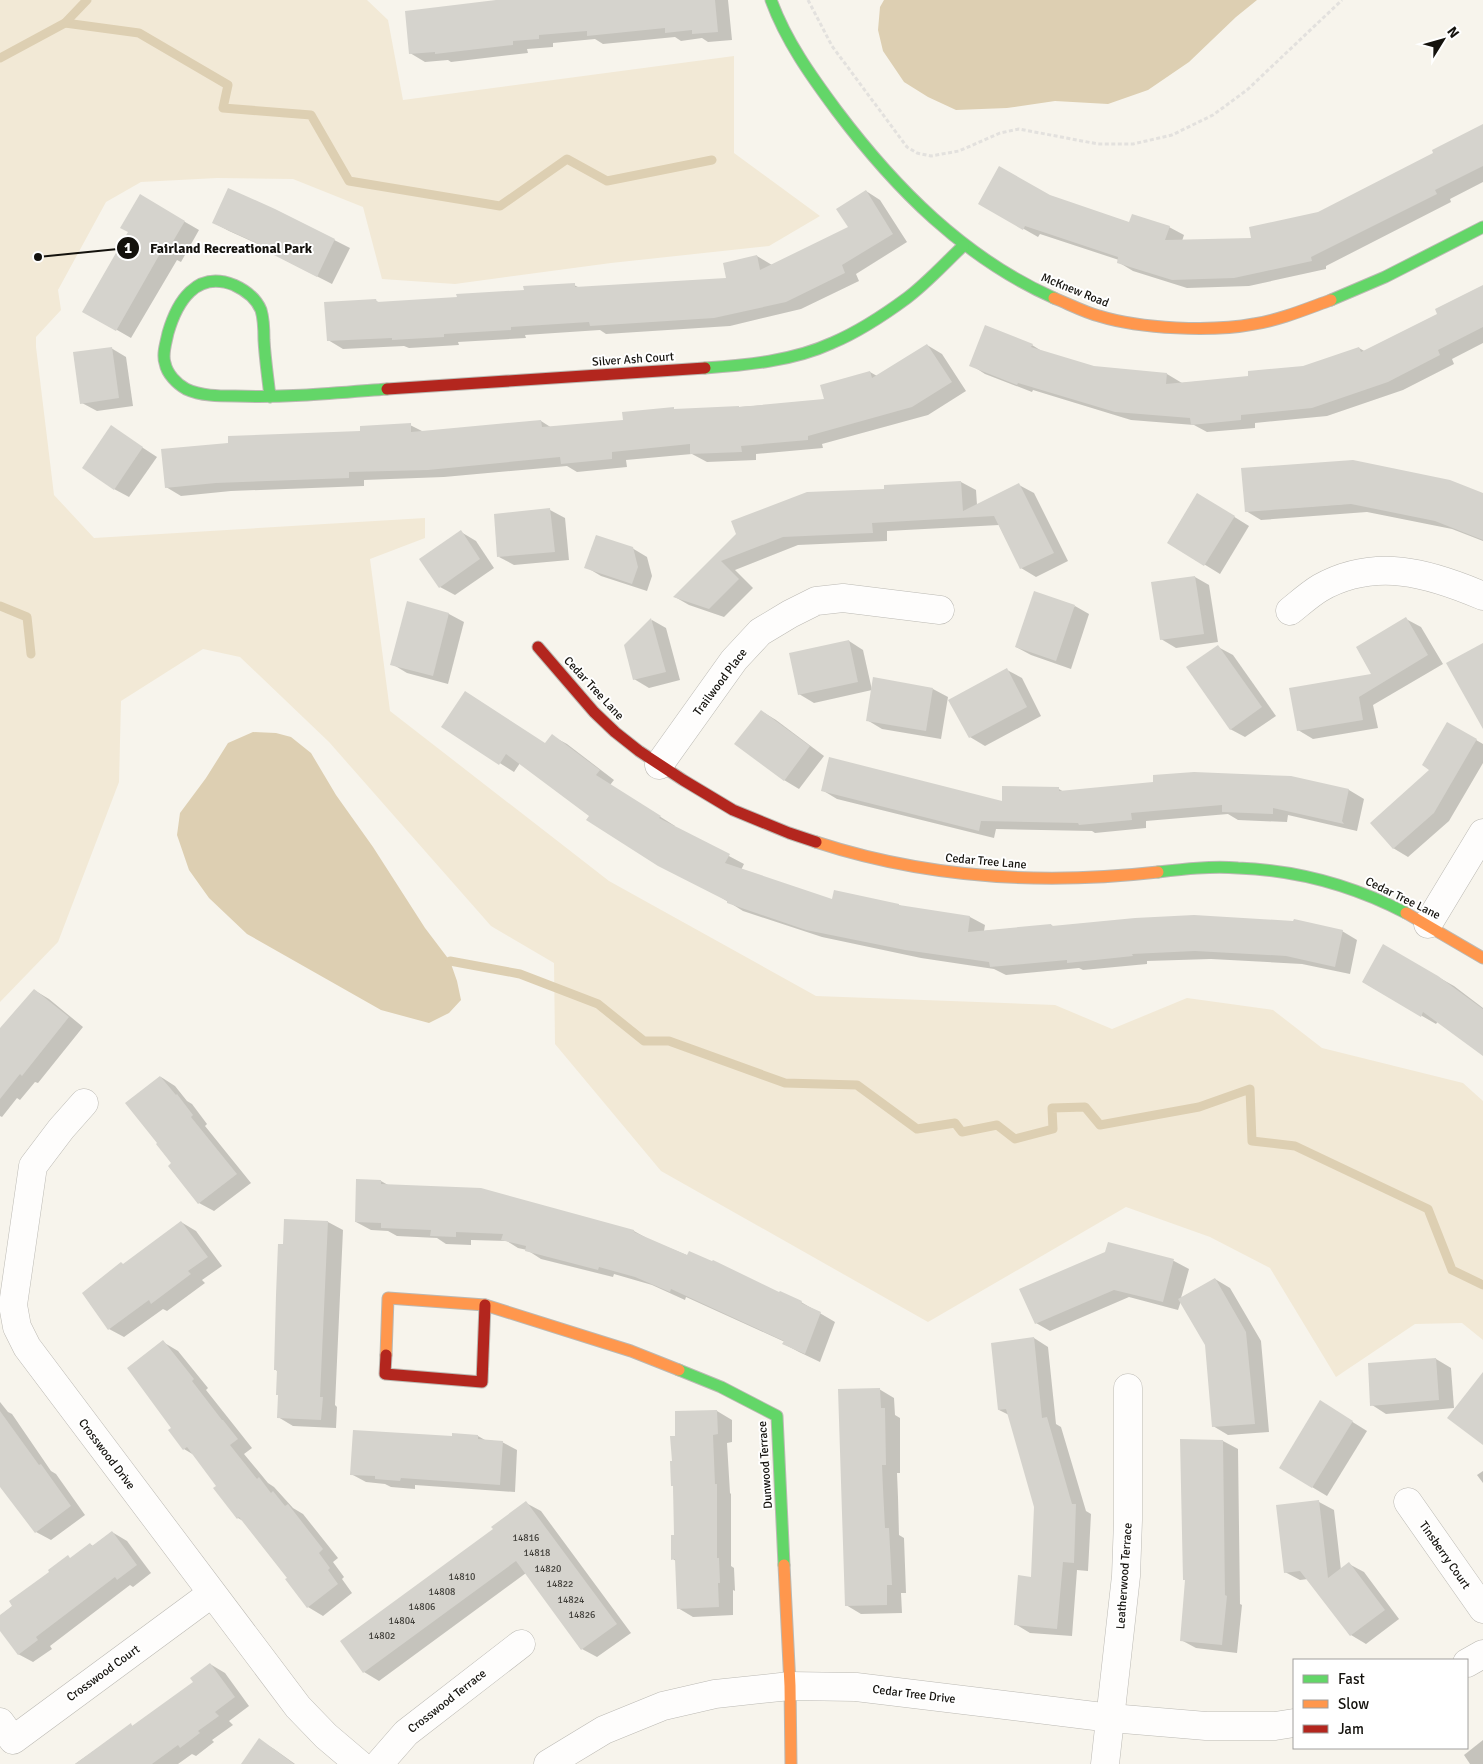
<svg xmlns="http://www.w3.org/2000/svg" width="1483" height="1764" font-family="Signika,sans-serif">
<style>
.green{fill:#f2e9d6}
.water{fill:#ddcfb2}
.shadow{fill:#0003}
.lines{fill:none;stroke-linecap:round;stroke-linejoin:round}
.stream{stroke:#ddcfb2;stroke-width:9}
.building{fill:#d5d3cd}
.street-casing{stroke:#bbb9b3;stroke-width:29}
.fast-casing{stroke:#bbb9b3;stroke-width:13}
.slow-casing{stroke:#bbb9b3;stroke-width:13}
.jam-casing{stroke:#bbb9b3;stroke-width:13}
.path{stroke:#e3e1de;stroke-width:3;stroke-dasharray:4 2.5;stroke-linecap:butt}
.street{stroke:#fefdfc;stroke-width:28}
.fast{stroke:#63d668;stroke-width:11}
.slow{stroke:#ff974d;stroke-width:11}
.jam{stroke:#b3261e;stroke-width:11}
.labels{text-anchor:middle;stroke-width:4;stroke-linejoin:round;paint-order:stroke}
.number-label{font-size:10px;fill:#44423d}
.street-label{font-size:12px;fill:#14120d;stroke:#fff}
.leader{fill:none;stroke:#14120d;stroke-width:2}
.callout-dot{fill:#14120d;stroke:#fff;stroke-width:2}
.mark-label{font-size:15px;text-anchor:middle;font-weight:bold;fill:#fff}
.callout-label{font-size:14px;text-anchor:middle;font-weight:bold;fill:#14120d;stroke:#fff;stroke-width:4;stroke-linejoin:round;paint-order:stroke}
</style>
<rect width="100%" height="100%" fill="#f7f4ec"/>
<!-- green -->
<polygon class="green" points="0,0 367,0 388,20 403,100 734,56 734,153 820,216 769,246 611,263 455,284 382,279 363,207 293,179 217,178 141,182 106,202 58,290 61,310 36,337 36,347 54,495 94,538 425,518 425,538 370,559 390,711 609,881 816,996 1055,1005 1112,1029 1187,998 1273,1010 1322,1048 1463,1083 1483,1101 1483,1340 1462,1323 1415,1324 1336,1377 1270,1268 1210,1237 1126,1207 928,1322 661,1171 555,1044 554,963 491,926 329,742 240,657 203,649 121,701 119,782 58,942 0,1002"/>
<!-- water -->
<g class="water">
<polygon points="884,0 1257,0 1236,17 1189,62 1148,90 1108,104 1055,101 1007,108 956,110 928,97 904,82 883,51 878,30 880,7"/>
<polygon points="253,732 276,733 291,737 311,753 336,795 373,847 425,928 450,961 457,981 461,1000 449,1013 429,1023 381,1010 247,934 209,898 189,870 177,835 180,813 206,778 228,743"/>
</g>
<!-- shadow -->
<g class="shadow">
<polygon points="509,0 728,0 732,40 708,42 702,38 681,41 675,37 603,44 595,39 553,43 553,47 527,49 528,53 451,62 448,60 425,62 410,53"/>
<polygon points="1483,129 1483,182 1450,199 1451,202 1326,266 1326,269 1249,286 1187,288 1133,271 1118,262 1119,260 1040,234 1038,237 980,204 1049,196 1130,223 1169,227 1184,235 1182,241 1253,239 1318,213"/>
<polygon points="866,191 880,200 907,242 856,274 859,281 801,309 730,326 606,334 600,330 525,335 526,338 458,342 459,345 409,348 404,346 343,349 328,340 376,301 381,303 458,299 574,285 580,288 727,279 757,256 772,265 849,228"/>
<polygon points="140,196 199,230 181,262 177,260 131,338 84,311 130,232"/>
<polygon points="275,210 350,248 332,284 285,260 273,251 229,231 214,223"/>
<polygon points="1483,286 1483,343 1452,359 1454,364 1403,390 1327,416 1255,423 1255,428 1207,432 1194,425 1131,420 1033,390 1032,392 985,374 971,365 1032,345 1045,353 1094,368 1167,374 1182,383 1249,377 1304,367 1359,348 1366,352 1439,315"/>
<polygon points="927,345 942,354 966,391 928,415 822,444 823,448 756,454 756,460 707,462 692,454 626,460 627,467 577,472 567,466 444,477 364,480 364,486 231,491 181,496 166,487 361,432 410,425 424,432 541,421 552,428 624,421 673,409 676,410 739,407 826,401 870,372 877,376"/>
<polygon points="111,348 126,357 133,406 97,411 82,403"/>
<polygon points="111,427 157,457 129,497 114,489"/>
<polygon points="961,482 976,490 977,505 1019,485 1034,493 1068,561 1036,577 1021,568 999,525 887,531 887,541 798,545 735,570 753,588 724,617 689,605 675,597 738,535 886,490"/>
<polygon points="1483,494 1483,541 1452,529 1367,512 1261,520 1246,511"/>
<polygon points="1212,503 1249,526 1220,574 1168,542"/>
<polygon points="550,510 565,518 569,560 514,565 499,557"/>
<polygon points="461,532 476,541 494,568 455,595 440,587"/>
<polygon points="632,548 647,557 652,576 647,591 601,576 586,567"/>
<polygon points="1195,577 1209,585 1218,642 1176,648 1161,639"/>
<polygon points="408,603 449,614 464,622 448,684 407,673 392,664"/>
<polygon points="1075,606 1089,614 1071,669 1031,655 1016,647"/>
<polygon points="1406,619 1421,627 1443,664 1373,705 1378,728 1313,739 1298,730 1373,675"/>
<polygon points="652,620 666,628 680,680 649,688 634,679 625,646"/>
<polygon points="849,641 863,650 872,690 814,703 799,694"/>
<polygon points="1218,647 1233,655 1276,716 1245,737 1230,729"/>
<polygon points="1007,670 1022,678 1041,716 985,746 970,737 950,701"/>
<polygon points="933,689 948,697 941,739 882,729 867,720"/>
<polygon points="761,711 776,720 824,756 799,789 784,780"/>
<polygon points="1447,723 1483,744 1483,763 1449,821 1408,857 1393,848 1432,769"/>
<polygon points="443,727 546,744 552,736 567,744 614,780 610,785 675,826 674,827 744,864 741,870 833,901 899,905 903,907 970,917 985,925 984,931 1051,925 1055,927 1342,931 1357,940 1350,974 1302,964 1211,959 1147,961 1147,964 1083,970 1079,968 1006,975 994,969 921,958 822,937 743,911 590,816 520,763 514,772"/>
<polygon points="1291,777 1349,790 1364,799 1357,831 1288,815 1287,822 1238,820 1228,814 1146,821 1146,828 1095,833 1092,831 996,829 994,838 837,799 822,790 1003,803 1059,789 1064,792"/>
<polygon points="1383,946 1454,986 1483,1008 1483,1055 1438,1021 1436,1024 1363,982"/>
<polygon points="34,990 49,999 83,1027 38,1083 35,1082 20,1100 17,1098 2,1117 0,1116 0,1031"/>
<polygon points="161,1077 175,1086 187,1101 192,1104 207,1124 205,1126 251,1183 214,1211 199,1203 173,1164"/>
<polygon points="357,1181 381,1181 388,1185 634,1231 650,1240 801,1302 835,1322 820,1362 799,1352 784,1344 785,1342 686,1297 685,1300 652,1285 614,1274 613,1277 541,1259 527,1250 518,1248 507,1241 471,1240 471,1245 446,1244 437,1238 397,1236 388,1231 371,1230 356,1222"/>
<polygon points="181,1222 196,1231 222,1266 202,1280 205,1283 167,1311 163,1309 124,1337 109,1329 124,1265"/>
<polygon points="328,1222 343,1230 335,1405 337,1407 336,1428 293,1426 278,1417 278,1372 275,1369 284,1246"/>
<polygon points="1108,1244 1174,1261 1189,1269 1181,1298 1215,1279 1230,1288 1261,1341 1269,1432 1228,1435 1213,1426 1206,1345 1181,1301 1178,1310 1129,1297 1050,1331 1036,1323 1106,1253"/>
<polygon points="1034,1338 1048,1347 1056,1424 1061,1427 1086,1511 1091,1514 1088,1571 1077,1570 1072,1636 1030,1633 1015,1624 1032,1578 1035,1507 1009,1415 999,1410"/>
<polygon points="163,1342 178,1351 208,1388 206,1390 252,1448 244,1454 268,1483 274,1487 293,1508 303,1514 338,1558 333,1562 344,1577 342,1579 352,1593 323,1616 308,1607 287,1579 288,1578 243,1521 238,1518 218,1486 194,1455 184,1449 173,1428"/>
<polygon points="1436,1359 1451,1368 1454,1408 1386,1414 1372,1405 1369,1364"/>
<polygon points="879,1389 894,1398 895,1415 900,1418 900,1473 897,1473 898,1497 899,1535 904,1538 906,1593 901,1593 902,1613 861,1614 846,1605"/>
<polygon points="0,1402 8,1412 12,1414 51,1471 56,1474 85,1515 51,1540 36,1532 0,1486"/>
<polygon points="717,1411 732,1420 732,1442 727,1443 730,1493 731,1494 731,1566 734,1568 735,1591 733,1590 733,1615 693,1617 678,1608 676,1561 673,1559 675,1536 673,1462 677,1437"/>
<polygon points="1335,1411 1367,1431 1327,1496 1312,1487"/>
<polygon points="478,1436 485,1440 502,1442 517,1450 515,1492 415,1485 415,1489 391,1487 385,1484 366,1482 351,1474 453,1437"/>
<polygon points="1223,1441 1238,1449 1240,1604 1242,1605 1237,1653 1196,1648 1181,1640"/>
<polygon points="1483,1471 1483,1483 1477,1475"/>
<polygon points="1319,1502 1334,1510 1341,1570 1349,1564 1364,1572 1399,1619 1366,1644 1351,1635 1308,1579 1300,1580 1285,1572"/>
<polygon points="526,1503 541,1511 631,1633 597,1657 582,1649 526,1573 379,1681 364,1672 342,1642 495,1530"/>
<polygon points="112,1532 127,1541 151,1573 133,1587 130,1585 50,1646 52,1649 33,1662 18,1654 0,1629 0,1616 90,1544 93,1546"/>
<polygon points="210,1664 225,1673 249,1706 229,1721 233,1725 212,1740 214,1742 196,1756 192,1754 178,1764 75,1764 131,1725 134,1727 195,1682"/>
<polygon points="259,1740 274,1749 295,1764 242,1764"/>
<polygon points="1483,1740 1483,1764 1470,1764 1464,1755"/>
</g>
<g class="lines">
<!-- stream -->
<g class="stream">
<polyline points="65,23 139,33 228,85 223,108 311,115 349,181 500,206 567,159 607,181 712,160"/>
<polyline points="0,58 65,23 87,0"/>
<polyline points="0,606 27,617 31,654"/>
<polyline points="450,961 520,974 598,1004 644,1041 669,1041 785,1083 857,1085 917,1129 955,1123 962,1132 997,1125 1015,1139 1053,1129 1052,1108 1085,1107 1100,1125 1199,1107 1250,1089 1252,1141 1295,1146 1428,1209 1452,1270 1483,1285"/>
</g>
</g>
<!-- building -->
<g class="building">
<polygon points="496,0 715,0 718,32 692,34 692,30 665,33 665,28 587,36 587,31 539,35 539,39 513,41 513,45 435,54 435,52 409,54 405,11"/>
<polygon points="1483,124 1483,166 1435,190 1437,194 1311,257 1312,261 1234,278 1172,280 1117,263 1118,257 1025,226 1023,230 978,204 999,166 1050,195 1129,222 1132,214 1170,226 1165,240 1251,238 1249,227 1318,212 1433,153 1432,150"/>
<polygon points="228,188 275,209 335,239 317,277 270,253 272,250 212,223"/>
<polygon points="866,190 893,234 842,265 845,273 786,302 714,318 590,326 589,322 511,327 511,330 444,334 444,337 392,340 392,338 327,341 324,302 376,299 377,302 457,297 456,294 524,290 523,286 575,283 575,287 726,278 723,263 757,255 760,270 848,227 836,209"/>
<polygon points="140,194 185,221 165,255 161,252 116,331 82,312 128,232 120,228"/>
<polygon points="1483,285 1483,327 1438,350 1440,355 1388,382 1312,408 1241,415 1241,420 1191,425 1190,418 1115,412 1018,383 1017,385 969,366 985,325 1033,344 1031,347 1094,366 1167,373 1166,384 1248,376 1248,371 1303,366 1359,347 1361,352 1437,314 1435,309"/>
<polygon points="927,344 952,382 912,407 808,436 808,440 741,446 742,452 690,454 690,444 612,452 612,459 561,464 560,457 428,470 349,472 349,478 216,483 165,488 161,449 228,443 228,436 360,431 360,426 411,423 411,432 541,420 542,427 623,420 622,412 674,407 674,409 739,406 739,407 824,399 820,385 870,371 872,378"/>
<polygon points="112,347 119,398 80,404 73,352"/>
<polygon points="111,425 143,447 114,490 82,468"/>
<polygon points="1353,460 1450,480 1483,493 1483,540 1435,521 1351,504 1245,512 1241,468"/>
<polygon points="961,481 963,511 1019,483 1054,553 1020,569 994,516 872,523 873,533 783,537 721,561 739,579 709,609 673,597 736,534 731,521 807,492 884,489 884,485"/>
<polygon points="1197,493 1235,516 1204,566 1167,543"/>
<polygon points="550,508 555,552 497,557 494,514"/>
<polygon points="461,530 480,559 439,588 419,559"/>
<polygon points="596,535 633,547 638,567 632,584 584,568"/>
<polygon points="1195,576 1204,634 1160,640 1151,582"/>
<polygon points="1034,591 1075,605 1056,661 1015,647"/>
<polygon points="407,601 449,613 433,676 390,665"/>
<polygon points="1406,617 1428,655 1359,697 1363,720 1297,731 1289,688 1371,674 1356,647"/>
<polygon points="651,618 666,672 633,680 624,645"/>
<polygon points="849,640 858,682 798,695 789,653"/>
<polygon points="1483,643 1483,729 1446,663"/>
<polygon points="1218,645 1262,707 1230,730 1186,667"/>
<polygon points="1007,668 1027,707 969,738 948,700"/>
<polygon points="873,677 933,688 926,731 866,721"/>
<polygon points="465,691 545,743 552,734 600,770 596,775 661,816 659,818 730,854 725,863 832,899 834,890 899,904 899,905 970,916 968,932 1051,924 1052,926 1135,918 1194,915 1293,921 1294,919 1343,930 1335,967 1286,956 1195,951 1132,954 1133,956 1067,963 1067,960 990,967 989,962 905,950 806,930 727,903 727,901 658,866 586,820 589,816 506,754 499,765 441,727"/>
<polygon points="761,710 810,746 784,781 734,744"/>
<polygon points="1447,722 1477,739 1434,813 1393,849 1370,823 1429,770 1422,765"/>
<polygon points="829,757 1002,801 1002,786 1059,787 1059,791 1153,782 1153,775 1194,772 1291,776 1349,789 1342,821 1344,824 1273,808 1273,814 1222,812 1222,805 1131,813 1132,820 1079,825 1078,823 981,821 979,831 821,791"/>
<polygon points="1383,944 1438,976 1483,1009 1483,1056 1423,1012 1421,1017 1362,982"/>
<polygon points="34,989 69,1017 22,1076 20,1074 0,1099 0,1028"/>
<polygon points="160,1076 176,1095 177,1094 193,1115 191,1117 237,1174 198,1204 168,1166 171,1163 156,1144 157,1143 125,1103"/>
<polygon points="356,1179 381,1180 381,1184 481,1188 634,1230 634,1232 687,1255 689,1251 712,1261 713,1260 779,1292 780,1291 802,1301 801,1303 821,1312 805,1354 782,1344 784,1341 671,1289 670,1292 635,1277 599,1267 598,1270 525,1251 526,1246 501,1240 503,1234 456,1232 456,1237 430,1236 431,1230 381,1228 381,1223 355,1222"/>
<polygon points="284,1219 328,1221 320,1397 323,1397 321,1420 277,1418 278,1395 276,1395 277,1370 274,1370 276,1295 278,1244 283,1244"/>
<polygon points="181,1221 208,1257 188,1271 191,1274 151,1304 149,1300 108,1330 82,1293 121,1262 123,1264"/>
<polygon points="1108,1242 1174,1259 1163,1302 1114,1290 1035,1324 1019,1289 1105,1252"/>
<polygon points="1215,1278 1246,1332 1255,1424 1212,1427 1205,1345 1178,1299"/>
<polygon points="1034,1337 1042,1418 1047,1417 1072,1504 1076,1504 1074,1563 1063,1562 1057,1629 1014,1625 1018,1575 1031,1577 1034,1507 1006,1409 998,1410 991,1343"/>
<polygon points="163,1340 194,1379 192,1381 222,1420 223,1420 238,1439 230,1445 257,1479 259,1477 271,1493 273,1491 285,1506 288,1504 323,1549 319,1553 330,1568 328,1570 338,1584 307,1608 285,1579 287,1578 239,1517 237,1519 213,1488 216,1486 187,1447 183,1450 168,1430 171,1428 127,1368"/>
<polygon points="1436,1358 1439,1400 1370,1406 1368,1363"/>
<polygon points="1483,1372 1483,1445 1447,1418"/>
<polygon points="880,1388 881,1408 885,1408 886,1465 882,1465 883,1488 885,1528 889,1528 892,1585 887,1585 887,1605 845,1606 838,1389"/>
<polygon points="1320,1400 1353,1421 1312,1488 1279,1468"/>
<polygon points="717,1410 718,1434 713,1435 715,1484 717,1484 717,1558 719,1558 720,1583 718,1583 719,1607 677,1609 675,1559 671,1560 671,1535 674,1535 673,1486 671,1486 670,1461 672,1461 670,1436 675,1436 675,1411"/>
<polygon points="0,1411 39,1465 41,1464 71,1506 35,1533 0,1487"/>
<polygon points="353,1430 452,1436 452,1433 478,1435 478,1439 503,1441 500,1485 401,1478 400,1481 375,1479 375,1476 350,1475"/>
<polygon points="1180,1439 1223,1440 1225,1595 1227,1596 1222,1645 1180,1641 1185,1580 1183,1580"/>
<polygon points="1319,1500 1328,1578 1349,1562 1385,1610 1350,1636 1300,1571 1284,1573 1276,1505"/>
<polygon points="526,1501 617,1624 581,1650 516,1561 363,1673 340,1641 493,1529 491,1527"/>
<polygon points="112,1531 137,1565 117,1580 115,1577 36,1637 38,1640 18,1655 0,1631 0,1615 12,1606 9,1601 49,1572 48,1570 68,1555 70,1558 90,1543 92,1546"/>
<polygon points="210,1663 235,1697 215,1712 219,1716 198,1731 200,1733 180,1748 178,1745 152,1764 75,1764 131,1723 132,1726 193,1682 190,1678"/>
<polygon points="259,1738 294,1764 241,1764"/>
</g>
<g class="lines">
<!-- street casing -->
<g class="street-casing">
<g id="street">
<path d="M1290,611C1300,603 1310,594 1320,588C1375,557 1429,573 1483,596"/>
<polyline points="659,765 734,660 760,632 790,614 816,601 843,598 940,610"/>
<polyline points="1428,924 1483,833"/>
<polyline points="84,1103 61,1129 33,1166 13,1305 17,1327 27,1347 298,1707 326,1736 359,1764"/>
<polyline points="1408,1502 1483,1609"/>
<polyline points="1467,1663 1483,1654"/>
<polyline points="0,1722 13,1740 211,1594"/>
<polyline points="379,1764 406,1733 521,1644"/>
<polyline points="548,1764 604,1730 663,1706 715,1694 790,1686 856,1687 1111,1718 1206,1726 1275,1726 1294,1723"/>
<polyline points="1105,1764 1126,1576 1128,1520 1128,1388"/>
</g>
</g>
<!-- fast casing -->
<g class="fast-casing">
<g id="fast">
<path d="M771,0C786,41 811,76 837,111C895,188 964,258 1054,298"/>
<polyline points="1331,300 1385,277 1483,227"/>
<path d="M705,368C747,365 793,361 832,343C858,332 884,315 907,298C927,283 945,263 963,246"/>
<path d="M270,397C268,378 265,359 264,340C264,330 264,320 261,310C256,298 245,290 234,285C196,270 177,302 168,333C166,343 162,354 165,363C167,374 177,384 186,389C201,396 219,396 235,396C285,398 336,393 387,389"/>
<path d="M1158,872C1184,869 1211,866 1238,868C1296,870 1354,886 1406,913"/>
<polyline points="679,1370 721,1387 777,1416 784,1565"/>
</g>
</g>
<!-- slow casing -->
<g class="slow-casing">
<g id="slow">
<path d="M1054,298C1069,304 1084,312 1099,316C1141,329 1212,332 1254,324C1280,320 1306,309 1331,300"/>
<path d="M816,842C926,878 1043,885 1158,872"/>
<polyline points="1406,913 1483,958"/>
<polyline points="386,1355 388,1298 485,1305 631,1351 679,1370"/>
<polyline points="784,1565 790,1686 791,1764"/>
</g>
</g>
<!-- jam casing -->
<g class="jam-casing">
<g id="jam">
<polyline points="387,389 705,368"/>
<polyline points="538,647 594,712 615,732 639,751 683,780 733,810 789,833 816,842"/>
<polyline points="386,1355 385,1374 482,1382 485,1305"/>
</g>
</g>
<!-- path -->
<polyline class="path" points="808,0 832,46 907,147 917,153 931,156 959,151 1000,133 1019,129 1098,144 1133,144 1172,135 1213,115 1247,90 1342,0"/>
<!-- street -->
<use href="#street" class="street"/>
<!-- fast -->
<use href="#fast" class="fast"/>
<!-- slow -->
<use href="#slow" class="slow"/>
<!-- jam -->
<use href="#jam" class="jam"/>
</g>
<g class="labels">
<!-- number labels -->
<g class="number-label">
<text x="526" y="1541">14816</text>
<text x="537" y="1556">14818</text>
<text x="548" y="1572">14820</text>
<text x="462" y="1580">14810</text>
<text x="560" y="1587">14822</text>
<text x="442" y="1595">14808</text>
<text x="571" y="1603">14824</text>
<text x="422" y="1610">14806</text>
<text x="582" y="1618">14826</text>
<text x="402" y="1624">14804</text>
<text x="382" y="1639">14802</text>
</g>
<!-- street labels -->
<g class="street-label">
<text transform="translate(1075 290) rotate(22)" y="4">McKnew Road</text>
<text transform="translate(633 359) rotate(-4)" y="4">Silver Ash Court</text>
<text transform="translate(720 682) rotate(-53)" y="4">Trailwood Place</text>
<text transform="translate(594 688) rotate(47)" y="4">Cedar Tree Lane</text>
<text transform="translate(986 861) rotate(5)" y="4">Cedar Tree Lane</text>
<text transform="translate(1403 898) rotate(26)" y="4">Cedar Tree Lane</text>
<text transform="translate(107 1454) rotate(53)" y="4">Crosswood Drive</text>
<text transform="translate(765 1465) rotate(-94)" y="4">Dunwood Terrace</text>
<text transform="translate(1445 1555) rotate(55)" y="4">Tinsberry Court</text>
<text transform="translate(1124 1576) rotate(-86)" y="4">Leatherwood Terrace</text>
<text transform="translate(103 1673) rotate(-36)" y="4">Crosswood Court</text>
<text transform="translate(914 1694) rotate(7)" y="4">Cedar Tree Drive</text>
<text transform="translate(447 1701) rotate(-38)" y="4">Crosswood Terrace</text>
</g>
</g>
<!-- callouts -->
<path class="leader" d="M38 257L128 248"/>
<g class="callout-dot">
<circle cx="38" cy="257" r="5"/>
<circle cx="128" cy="248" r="12"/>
</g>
<g class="mark-label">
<text x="128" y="253">1</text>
</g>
<g class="callout-label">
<text x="231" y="253">Fairland Recreational Park</text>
</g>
<!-- legend -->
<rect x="1293" y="1659" width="175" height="90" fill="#ffffff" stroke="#a1a09e"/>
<rect x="1303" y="1675" width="25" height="8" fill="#63d668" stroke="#a1a09e"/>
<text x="1338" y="1684" font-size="15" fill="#14120d">Fast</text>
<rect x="1303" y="1700" width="25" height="8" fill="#ff974d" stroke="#a1a09e"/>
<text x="1338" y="1709" font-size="15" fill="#14120d">Slow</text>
<rect x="1303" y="1725" width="25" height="8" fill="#b3261e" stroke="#a1a09e"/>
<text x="1338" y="1734" font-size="15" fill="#14120d">Jam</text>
<!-- north arrow -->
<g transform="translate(1443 40) rotate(53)" stroke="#ffffff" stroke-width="4" paint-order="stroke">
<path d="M0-4L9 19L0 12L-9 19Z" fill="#14120d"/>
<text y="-8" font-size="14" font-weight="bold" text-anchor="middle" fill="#14120d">N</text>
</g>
</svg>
